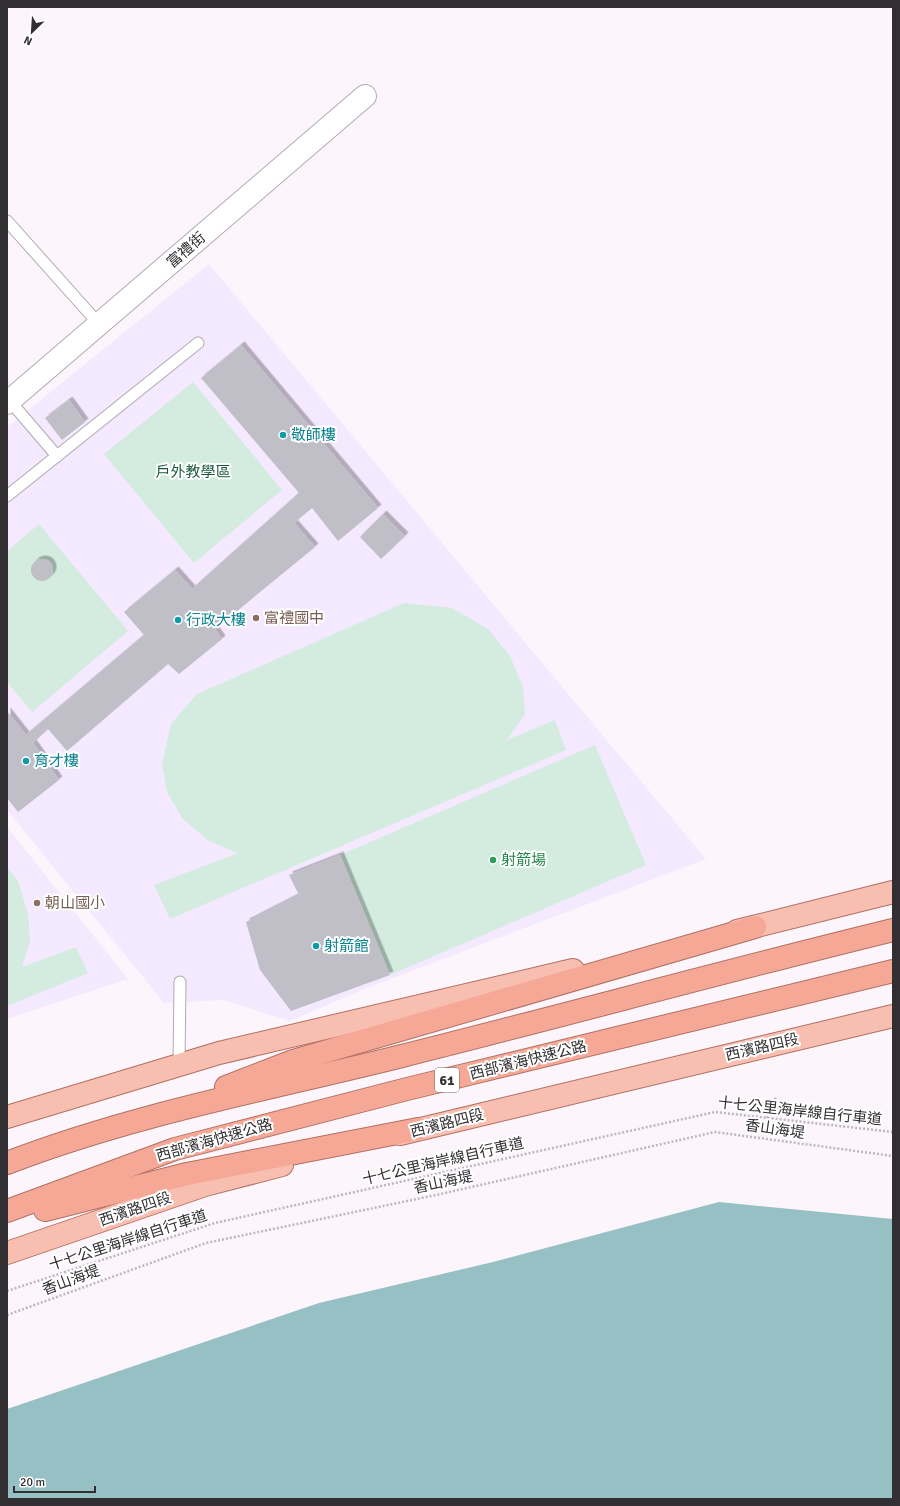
<svg xmlns="http://www.w3.org/2000/svg" width="900" height="1506" font-family="Signika,'Noto Sans TC',sans-serif">
<style>
.education{fill:#f4e9fe}
.green{fill:#d3ecdf}
.water{fill:#96c0c4}
.building{fill:#c0bec6;filter:url(#shadow)}
.lines{fill:none;stroke-linecap:round;stroke-linejoin:round}
.service-casing{stroke:#b1aab1;stroke-width:13}
.minor-casing{stroke:#b1aab1;stroke-width:24}
.primary-casing{stroke:#b07061;stroke-width:24}
.trunk-casing{stroke:#b07061;stroke-width:24}
.path{stroke:#bdb7bd;stroke-width:2.5;stroke-dasharray:2 2;stroke-linecap:butt}
.service{stroke:#fff;stroke-width:11}
.minor{stroke:#fff;stroke-width:22}
.primary{stroke:#f8beb0;stroke-width:22}
.trunk{stroke:#f6a896;stroke-width:22}
.culture-dot{fill:#0f9aa8;stroke:#fff;stroke-width:1.5}
.education-dot{fill:#8d6e63;stroke:#fff;stroke-width:1.5}
.leisure-dot{fill:#2e9e5b;stroke:#fff;stroke-width:1.5}
.labels{text-anchor:middle;stroke-width:4;stroke-linejoin:round;paint-order:stroke}
.shield{fill:#fff;stroke:#706d70;stroke-width:1}
.shield-label{font-size:14px;font-weight:bold;fill:#322f32}
.street-label{font-size:15px;fill:#322f32;stroke:#fff}
.culture-label{font-size:15px;fill:#0d838f;stroke:#fff;text-anchor:start}
.park-label{font-size:15px;fill:#1b583f;stroke:#fff}
.education-label{font-size:15px;fill:#785e54;stroke:#fff;text-anchor:start}
.leisure-label{font-size:15px;fill:#27864d;stroke:#fff;text-anchor:start}
</style>
<defs>
<filter id="shadow"><feDropShadow dx="3.5" dy="-3.5" stdDeviation="0" flood-color="#0004"/></filter>
</defs>
<rect width="100%" height="100%" fill="#fdf5fc"/>
<!-- education -->
<g class="education">
<polygon points="209,264 706,859 364,989 290,1021 223,1000 164,1003 7,810 7,427"/>
<polygon points="7,827 128,979 7,1019"/>
</g>
<!-- green -->
<g class="green">
<polygon points="193,382 282,490 194,563 104,454"/>
<polygon points="39,524 128,631 32,712 7,682 7,551"/>
<polygon points="404,603 452,608 488,629 510,656 523,687 525,714 507,740 555,720 566,750 170,919 154,885 238,853 209,841 182,818 167,792 162,764 171,724 197,694"/>
<polygon points="595,745 646,865 390,975 340,855"/>
<polygon points="7,867 18,881 28,914 30,941 22,967 76,947 88,973 7,1006"/>
</g>
<!-- water -->
<polygon class="water" points="719,1202 893,1219 893,1499 7,1499 7,1409 319,1303 493,1262"/>
<!-- building -->
<g class="building">
<polygon points="241,345 378,508 338,541 312,508 294,523 315,547 215,629 222,639 179,674 168,664 67,751 48,729 33,743 59,780 18,812 7,798 7,711 26,735 144,635 124,612 175,570 192,589 299,493 201,378"/>
<polygon points="69,400 85,422 62,440 45,418"/>
<polygon points="383,514 405,536 381,559 360,537"/>
<circle cx="42" cy="570" r="11"/>
<polygon points="340,855 390,975 291,1011 260,970 246,922 299,895 289,875"/>
</g>
<g class="lines">
<!-- service casing -->
<g class="service-casing">
<g id="service">
<polyline points="7,221 99,324"/>
<polyline points="10,401 57,456"/>
<polyline points="7,496 198,343"/>
<polyline points="179,1065 180,982"/>
</g>
</g>
<!-- minor casing -->
<g class="minor-casing">
<polyline id="minor" points="7,403 365,96"/>
</g>
<!-- primary casing -->
<g class="primary-casing">
<g id="primary">
<polyline points="737,931 893,892"/>
<polyline points="7,1117 219,1053 573,970"/>
<polyline points="400,1134 893,1016"/>
<polyline points="7,1253 205,1185 282,1165"/>
</g>
</g>
<!-- trunk casing -->
<g class="trunk-casing">
<g id="trunk">
<polyline points="226,1087 293,1061 755,927"/>
<path d="M7,1163C134,1114 270,1089 402,1056C566,1015 729,970 893,930"/>
<polyline points="45,1210 187,1174 418,1129"/>
<polyline points="7,1211 175,1149 407,1089 893,971"/>
</g>
</g>
<!-- path -->
<g class="path">
<polyline points="767,1118 776,1097"/>
<polyline points="7,1291 215,1223 715,1112 893,1132"/>
<polyline points="7,1315 206,1243 436,1195 715,1132 893,1156"/>
</g>
<!-- service -->
<use href="#service" class="service"/>
<!-- minor -->
<use href="#minor" class="minor"/>
<!-- primary -->
<use href="#primary" class="primary"/>
<!-- trunk -->
<use href="#trunk" class="trunk"/>
</g>
<!-- markers -->
<g class="culture-dot">
<circle cx="283" cy="435" r="4"/>
<circle cx="178" cy="620" r="4"/>
<circle cx="26" cy="761" r="4"/>
<circle cx="316" cy="946" r="4"/>
</g>
<g class="education-dot">
<circle cx="256" cy="618" r="4"/>
<circle cx="37" cy="903" r="4"/>
</g>
<circle class="leisure-dot" cx="493" cy="860" r="4"/>
<g class="labels">
<!-- shield labels -->
<rect class="shield" x="435" y="1068" width="24" height="24" rx="3"/>
<g class="shield-label">
<text x="447" y="1085">61</text>
</g>
<!-- street labels -->
<g class="street-label">
<text transform="translate(186 250) rotate(-41)" y="5">富禮街</text>
<text transform="translate(762 1047) rotate(-13)" y="5">西濱路四段</text>
<text transform="translate(528 1060) rotate(-14)" y="5">西部濱海快速公路</text>
<text transform="translate(800 1111) rotate(6)" y="5">十七公里海岸線自行車道</text>
<text transform="translate(447 1123) rotate(-14)" y="5">西濱路四段</text>
<text transform="translate(775 1129) rotate(8)" y="5">香山海堤</text>
<text transform="translate(214 1140) rotate(-16)" y="5">西部濱海快速公路</text>
<text transform="translate(443 1161) rotate(-13)" y="5">十七公里海岸線自行車道</text>
<text transform="translate(443 1182) rotate(-12)" y="5">香山海堤</text>
<text transform="translate(135 1209) rotate(-19)" y="5">西濱路四段</text>
<text transform="translate(128 1240) rotate(-18)" y="5">十七公里海岸線自行車道</text>
<text transform="translate(71 1280) rotate(-20)" y="5">香山海堤</text>
</g>
<!-- culture labels -->
<g class="culture-label">
<text x="291" y="440">敬師樓</text>
<text x="186" y="625">行政大樓</text>
<text x="34" y="766">育才樓</text>
<text x="324" y="951">射箭館</text>
</g>
<!-- park labels -->
<g class="park-label">
<text x="193" y="477">戶外教學區</text>
</g>
<!-- education labels -->
<g class="education-label">
<text x="264" y="623">富禮國中</text>
<text x="45" y="908">朝山國小</text>
</g>
<!-- leisure labels -->
<g class="leisure-label">
<text x="501" y="865">射箭場</text>
</g>
</g>
<!-- border -->
<rect width="900" height="1506" fill="none" stroke="#322f32" stroke-width="16"/>
<!-- north arrow -->
<g transform="translate(32 32) rotate(205)" stroke="#ffffff" stroke-width="3" paint-order="stroke">
<path d="M0-3L7 15L0 10L-7 15Z" fill="#322f32"/>
<text y="-6" font-size="11" font-weight="bold" text-anchor="middle" fill="#322f32">N</text>
</g>
<!-- scale -->
<path d="M14 1486v6h81v-6" fill="none" stroke="#322f32" stroke-width="2"/>
<text x="20" y="1486" font-size="12" fill="#322f32" stroke="#ffffff" stroke-width="3" paint-order="stroke">20 m</text>
</svg>
